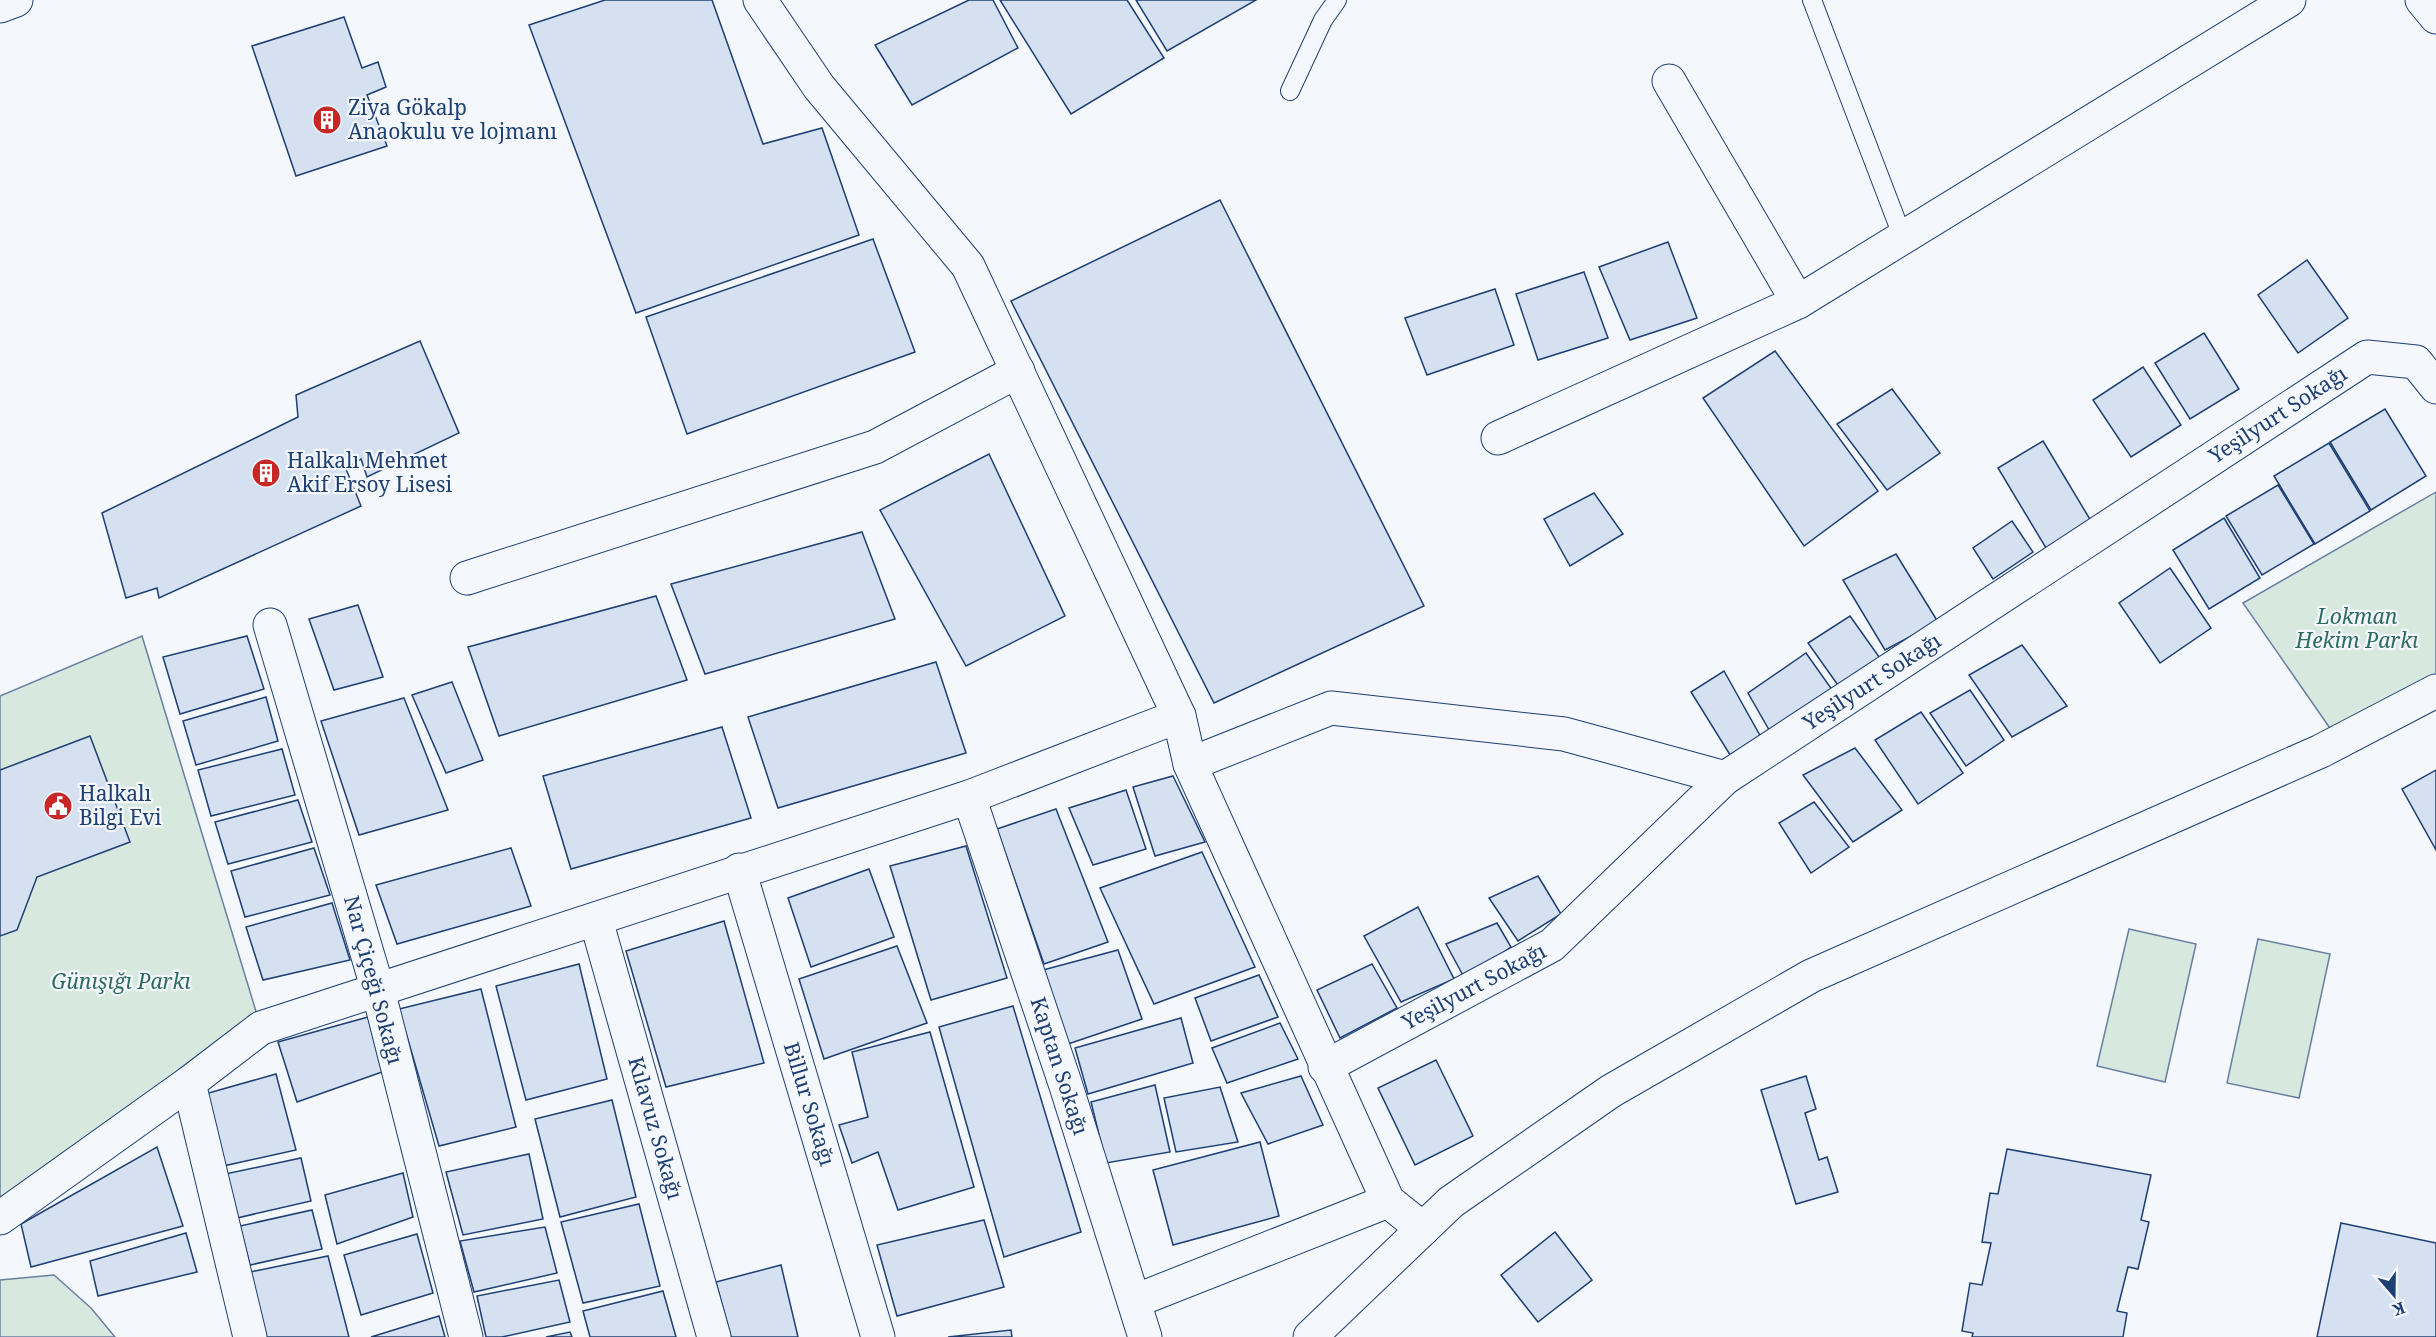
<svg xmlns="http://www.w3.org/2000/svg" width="2436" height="1337" font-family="'Noto Serif',serif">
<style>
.green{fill:#d7e8df;stroke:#687fa3;stroke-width:1.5}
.building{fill:#d5e0f0;stroke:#1d3f73;stroke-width:1.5}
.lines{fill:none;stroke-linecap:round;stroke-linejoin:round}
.service-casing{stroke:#1d3f73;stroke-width:20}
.minor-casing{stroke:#1d3f73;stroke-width:35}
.primary-casing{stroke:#1d3f73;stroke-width:35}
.service{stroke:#f4f7fb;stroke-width:18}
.minor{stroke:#f4f7fb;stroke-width:33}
.primary{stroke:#f4f7fb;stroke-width:33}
.labels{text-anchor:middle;stroke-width:4.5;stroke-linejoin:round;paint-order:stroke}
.poi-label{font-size:21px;fill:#1d3f73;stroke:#f4f7fb;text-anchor:start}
.street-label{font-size:21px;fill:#1d3f73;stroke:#f4f7fb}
.park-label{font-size:21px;font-style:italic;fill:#2c6c60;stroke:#f4f7fb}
</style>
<rect width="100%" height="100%" fill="#f4f7fb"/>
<!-- green -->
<g class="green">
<polygon points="2436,492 2436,676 2334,734 2243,603"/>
<polygon points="142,636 261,1028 0,1218 0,696"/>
<polygon points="2129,929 2196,944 2165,1082 2097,1066"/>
<polygon points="2258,939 2330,954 2299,1098 2227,1083"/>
<polygon points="54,1275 91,1308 115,1337 0,1337 0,1280"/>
</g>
<!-- building -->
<g class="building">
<polygon points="605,0 712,0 763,144 822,128 859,235 636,313 529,25"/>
<polygon points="969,0 993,0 1018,48 912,105 875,45"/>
<polygon points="1000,0 1127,0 1164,58 1071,114"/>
<polygon points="1136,0 1256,0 1167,51"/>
<polygon points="344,17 362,68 378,62 386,87 367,95 387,146 296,176 252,46"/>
<polygon points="1220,200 1424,606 1214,703 1011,301"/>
<polygon points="873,239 915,352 687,434 646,317"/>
<polygon points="1668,242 1697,318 1630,340 1599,267"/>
<polygon points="2307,260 2348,318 2298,353 2258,295"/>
<polygon points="1584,272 1608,338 1538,360 1516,294"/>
<polygon points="1495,289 1514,345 1427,375 1405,318"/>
<polygon points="2204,333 2239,389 2190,419 2155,363"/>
<polygon points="420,341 459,433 367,477 361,459 346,469 361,506 159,598 157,588 126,598 102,513 298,417 296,395"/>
<polygon points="1775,351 1878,491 1804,546 1703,398"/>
<polygon points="2143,367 2181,425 2131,457 2093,400"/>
<polygon points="1892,389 1940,453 1887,490 1837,424"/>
<polygon points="2385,409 2426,476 2371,510 2330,442"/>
<polygon points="2043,441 2091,521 2046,548 1998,468"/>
<polygon points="2329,443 2370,511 2315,544 2274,476"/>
<polygon points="989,454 1065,616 966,666 880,510"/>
<polygon points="2278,485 2314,544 2262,575 2226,516"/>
<polygon points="1594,493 1623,534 1570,566 1544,519"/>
<polygon points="2224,518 2260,578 2209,609 2173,550"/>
<polygon points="2012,521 2033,552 1993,579 1973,548"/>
<polygon points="862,532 895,619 705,674 671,584"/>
<polygon points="1896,554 1938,622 1885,650 1843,580"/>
<polygon points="2170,568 2211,628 2160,663 2119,603"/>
<polygon points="656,596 687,680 499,736 468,647"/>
<polygon points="358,605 383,677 334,690 309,619"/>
<polygon points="1850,616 1882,661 1840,688 1808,643"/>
<polygon points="247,636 264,689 180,714 163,657"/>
<polygon points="2022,645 2067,706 2012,737 1969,675"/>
<polygon points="1806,653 1833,691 1772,735 1748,693"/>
<polygon points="936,662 966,753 778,808 748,717"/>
<polygon points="1724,671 1762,739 1732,758 1691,692"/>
<polygon points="452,682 483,760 446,773 412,695"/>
<polygon points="1970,690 2004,740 1966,766 1930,713"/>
<polygon points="266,697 278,741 196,765 183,721"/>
<polygon points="404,698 448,810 359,835 321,721"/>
<polygon points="1921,712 1963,773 1918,804 1875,740"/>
<polygon points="722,727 751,818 571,869 543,776"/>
<polygon points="90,736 130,842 37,877 17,930 0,936 0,770"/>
<polygon points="1855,748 1902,810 1853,842 1803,775"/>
<polygon points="282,749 295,795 211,816 198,770"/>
<polygon points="2436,770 2436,850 2402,789"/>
<polygon points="1173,776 1205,842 1155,856 1133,787"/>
<polygon points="1126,790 1146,849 1093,865 1069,808"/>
<polygon points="298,800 312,842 228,864 215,822"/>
<polygon points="1814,802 1849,847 1811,873 1779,823"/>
<polygon points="1056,809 1108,942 1044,964 997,829"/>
<polygon points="966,846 1007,978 931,1000 890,866"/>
<polygon points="314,848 330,895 245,917 231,871"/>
<polygon points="511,848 531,906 397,944 376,885"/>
<polygon points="1202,852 1255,967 1154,1004 1100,888"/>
<polygon points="869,869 894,937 811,967 788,898"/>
<polygon points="1538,876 1561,914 1518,941 1489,898"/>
<polygon points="332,903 350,960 263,980 246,927"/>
<polygon points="1418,907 1454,979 1401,1002 1364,936"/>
<polygon points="724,921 764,1063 666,1087 626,951"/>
<polygon points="1497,923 1511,947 1465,979 1446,944"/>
<polygon points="897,946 927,1023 824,1059 799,979"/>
<polygon points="1118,950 1142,1019 1068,1044 1043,970"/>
<polygon points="579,964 607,1079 526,1100 496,986"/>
<polygon points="1372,964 1397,1008 1340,1038 1317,990"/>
<polygon points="1259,975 1278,1017 1211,1041 1195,998"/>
<polygon points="481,989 516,1127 439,1146 399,1009"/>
<polygon points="1013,1006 1081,1232 1004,1257 939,1027"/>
<polygon points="368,1017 382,1072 297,1102 278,1042"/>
<polygon points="1181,1018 1193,1063 1088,1094 1075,1048"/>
<polygon points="1280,1023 1298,1059 1227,1083 1212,1048"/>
<polygon points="930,1032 974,1187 898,1210 878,1152 852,1163 839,1125 868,1117 852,1052"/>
<polygon points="1436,1060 1473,1136 1415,1165 1378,1088"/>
<polygon points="276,1074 296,1150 223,1166 205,1094"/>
<polygon points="1301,1076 1323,1125 1268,1144 1241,1093"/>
<polygon points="1806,1076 1816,1109 1805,1113 1819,1160 1827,1157 1838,1192 1796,1204 1761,1090"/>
<polygon points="1155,1085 1170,1152 1106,1163 1091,1102"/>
<polygon points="1220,1087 1238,1142 1176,1152 1164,1098"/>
<polygon points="612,1100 636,1197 560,1217 535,1119"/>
<polygon points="1260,1142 1279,1216 1173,1245 1153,1170"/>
<polygon points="157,1147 183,1226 31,1267 21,1224"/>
<polygon points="2007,1149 2151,1175 2141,1220 2149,1222 2138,1269 2128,1267 2117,1311 2127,1313 2123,1337 1972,1337 1973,1333 1962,1331 1970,1283 1982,1285 1991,1243 1982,1242 1990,1193 1998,1194"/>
<polygon points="529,1154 543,1219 463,1235 446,1172"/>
<polygon points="301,1158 311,1201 237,1218 225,1174"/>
<polygon points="403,1173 413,1217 337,1244 325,1195"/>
<polygon points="639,1204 660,1286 583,1303 561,1222"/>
<polygon points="312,1210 322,1249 250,1265 240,1226"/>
<polygon points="984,1220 1004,1287 897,1316 877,1245"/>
<polygon points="2341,1223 2436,1243 2436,1337 2317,1337"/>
<polygon points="545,1227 557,1273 474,1292 460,1241"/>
<polygon points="1555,1232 1592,1280 1538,1322 1501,1275"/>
<polygon points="186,1233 197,1272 98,1296 90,1261"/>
<polygon points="417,1234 433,1293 361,1315 344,1255"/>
<polygon points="328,1256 349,1337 265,1337 250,1272"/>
<polygon points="781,1265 798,1337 731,1337 716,1282"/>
<polygon points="559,1280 570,1322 502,1337 486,1337 477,1296"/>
<polygon points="663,1291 676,1337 590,1337 583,1311"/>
<polygon points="439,1316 445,1337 371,1337"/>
<polygon points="1011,1330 1012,1337 948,1337"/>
<polygon points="570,1332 572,1337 546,1337"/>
</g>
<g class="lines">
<!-- service casing -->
<g class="service-casing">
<g id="service">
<polyline points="1812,0 1903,238"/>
<polyline points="1290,91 1323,20 1337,0"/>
</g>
</g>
<!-- minor casing -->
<g class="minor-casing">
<g id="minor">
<polyline points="760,0 819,87 968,266 1179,716 1190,764 1388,1201 1423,1229"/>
<polyline points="1669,81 1798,302"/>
<polyline points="1498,438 1798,302 2289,0"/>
<polyline points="467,578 875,447 1018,371"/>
<polyline points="270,625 378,990 466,1337"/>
<polyline points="1190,764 1331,708 1564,734 1725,778"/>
<polyline points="969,797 1066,1086 1145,1337"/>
<polyline points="739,870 878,1337"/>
<polyline points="596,920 714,1337"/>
<polyline points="1325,1067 1552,945 1725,778 2367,357 2416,362 2436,387"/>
<polyline points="189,1083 250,1337"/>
<polyline points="0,1218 189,1083 261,1028 969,797 1179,716"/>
<polyline points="1135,1301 1388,1201"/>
<polyline points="1310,1337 1451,1202 1611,1091 1811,976 2321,751 2436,691"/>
</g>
</g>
<!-- primary casing -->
<g class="primary-casing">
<g id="primary">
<polyline points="2422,0 2436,17"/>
<polyline points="0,6 16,0"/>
</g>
</g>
<!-- service -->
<use href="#service" class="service"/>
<!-- minor -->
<use href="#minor" class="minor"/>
<!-- primary -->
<use href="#primary" class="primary"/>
</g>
<!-- icons -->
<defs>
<g id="building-disc" transform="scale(1.5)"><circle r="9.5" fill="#c62828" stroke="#f4f7fb"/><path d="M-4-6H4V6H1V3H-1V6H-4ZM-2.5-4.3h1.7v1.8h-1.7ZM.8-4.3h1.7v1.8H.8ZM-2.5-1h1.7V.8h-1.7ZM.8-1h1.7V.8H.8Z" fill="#fff"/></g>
<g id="civic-disc" transform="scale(1.5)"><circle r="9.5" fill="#c62828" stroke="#f4f7fb"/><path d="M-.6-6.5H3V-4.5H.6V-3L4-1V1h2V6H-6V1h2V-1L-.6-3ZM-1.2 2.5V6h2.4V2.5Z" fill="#fff"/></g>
</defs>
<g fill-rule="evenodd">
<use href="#building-disc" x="327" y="120"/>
<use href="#building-disc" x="266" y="473"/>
<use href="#civic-disc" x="58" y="806"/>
</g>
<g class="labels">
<!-- poi labels -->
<g class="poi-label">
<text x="348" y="115">Ziya Gökalp<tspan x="348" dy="24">Anaokulu ve lojmanı</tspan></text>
<text x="287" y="468">Halkalı Mehmet<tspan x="287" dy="24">Akif Ersoy Lisesi</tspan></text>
<text x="79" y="801">Halkalı<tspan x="79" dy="24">Bilgi Evi</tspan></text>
</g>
<!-- street labels -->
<g class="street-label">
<text transform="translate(2278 415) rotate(-33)" y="7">Yeşilyurt Sokağı</text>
<text transform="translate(1872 682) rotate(-33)" y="7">Yeşilyurt Sokağı</text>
<text transform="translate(373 980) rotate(75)" y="7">Nar Çiçeği Sokağı</text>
<text transform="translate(1474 987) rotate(-28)" y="7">Yeşilyurt Sokağı</text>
<text transform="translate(1059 1066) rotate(72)" y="7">Kaptan Sokağı</text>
<text transform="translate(809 1104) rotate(73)" y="7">Billur Sokağı</text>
<text transform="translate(655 1128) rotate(74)" y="7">Kılavuz Sokağı</text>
</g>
<!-- park labels -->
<g class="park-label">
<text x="2357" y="624">Lokman<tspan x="2357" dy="24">Hekim Parkı</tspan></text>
<text x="121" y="989">Günışığı Parkı</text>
</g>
</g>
<!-- north arrow -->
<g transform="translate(2394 1295) rotate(160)" stroke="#f4f7fb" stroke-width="4.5" paint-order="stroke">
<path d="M0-4.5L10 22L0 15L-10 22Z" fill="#1d3f73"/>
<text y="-9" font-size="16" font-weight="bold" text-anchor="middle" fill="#1d3f73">K</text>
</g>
</svg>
